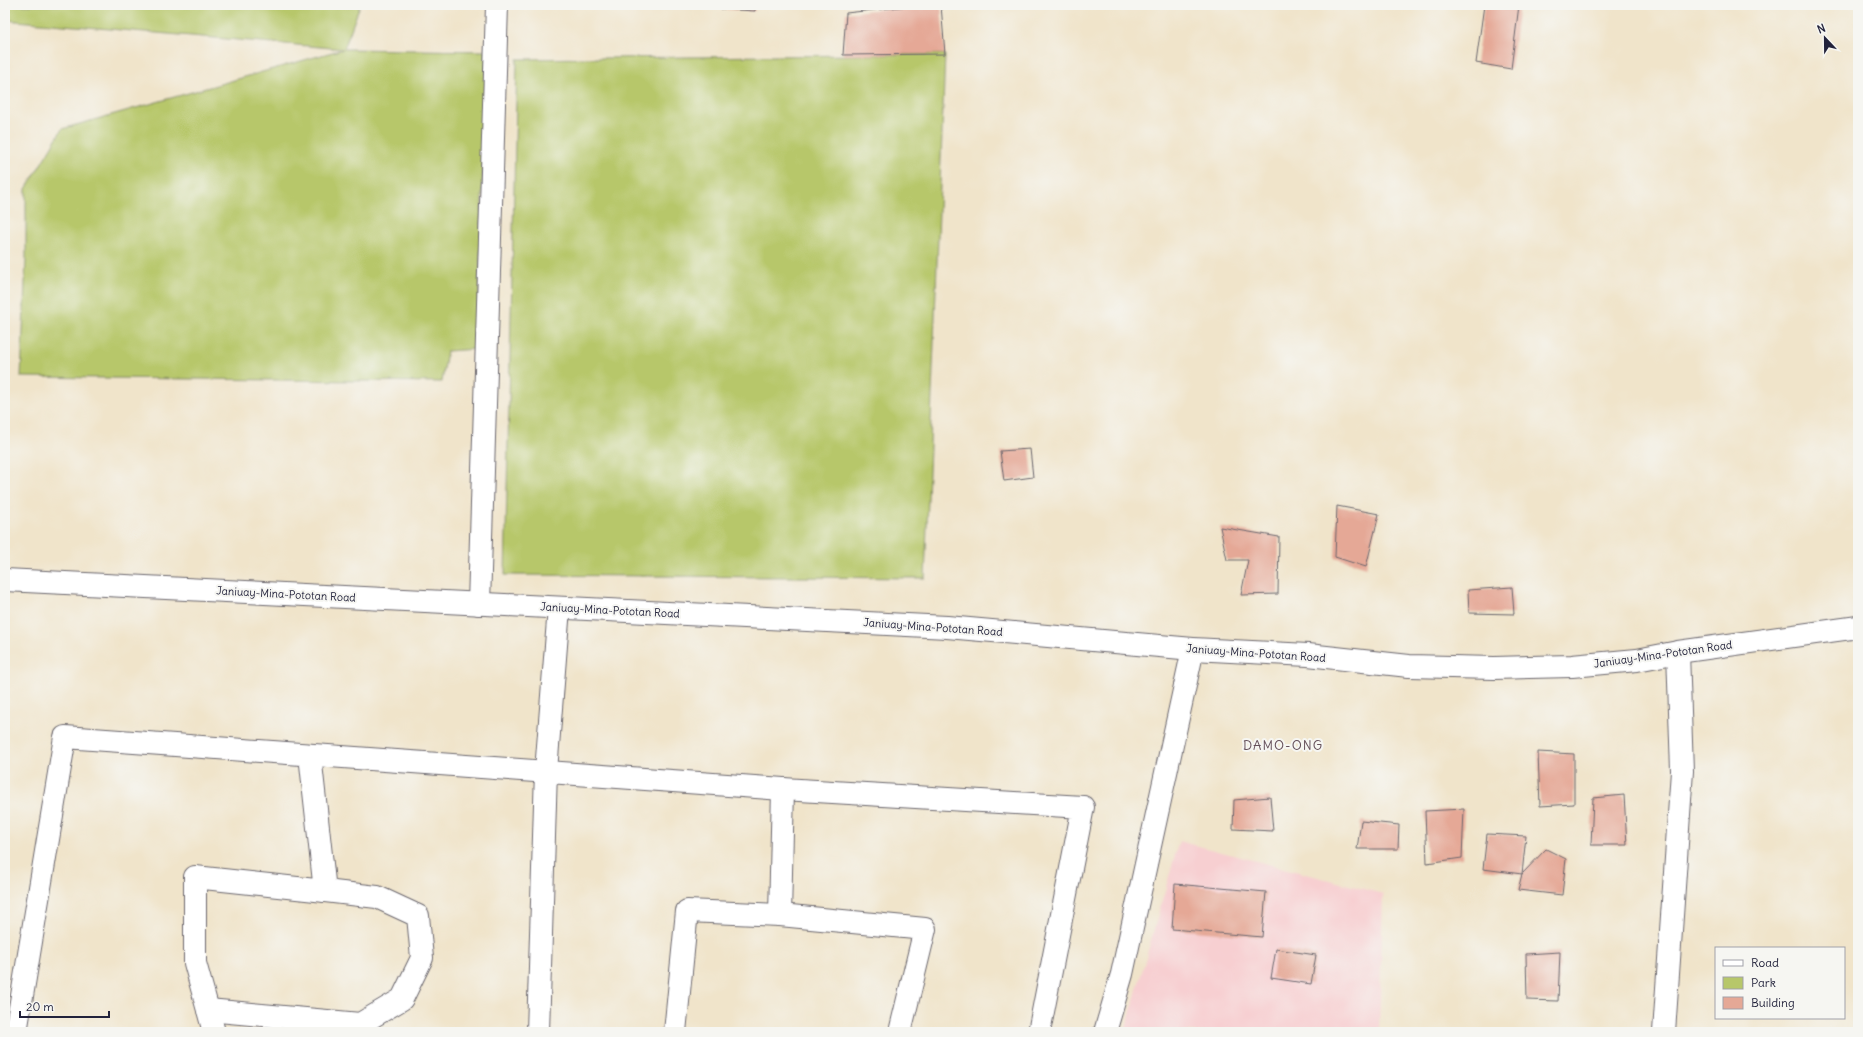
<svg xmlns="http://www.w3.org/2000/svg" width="1863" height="1037" font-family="Delius,sans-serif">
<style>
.built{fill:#f7cfd1}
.green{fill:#b7c76a;stroke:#6c7452}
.building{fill:#e5a896}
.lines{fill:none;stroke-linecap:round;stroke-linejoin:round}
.minor-casing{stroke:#6a666d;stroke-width:24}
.secondary-casing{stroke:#6a666d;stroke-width:24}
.minor{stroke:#fff;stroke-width:22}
.secondary{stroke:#fff;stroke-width:22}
.labels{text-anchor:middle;stroke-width:4;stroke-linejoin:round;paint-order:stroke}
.street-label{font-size:11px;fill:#22223b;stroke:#f6f6f2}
.quarter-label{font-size:13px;letter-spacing:1px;fill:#66515b;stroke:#f6f6f2}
</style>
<rect width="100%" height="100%" fill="#f6f6f2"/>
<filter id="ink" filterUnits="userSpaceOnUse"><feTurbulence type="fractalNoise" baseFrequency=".025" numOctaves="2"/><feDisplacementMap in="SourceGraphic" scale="8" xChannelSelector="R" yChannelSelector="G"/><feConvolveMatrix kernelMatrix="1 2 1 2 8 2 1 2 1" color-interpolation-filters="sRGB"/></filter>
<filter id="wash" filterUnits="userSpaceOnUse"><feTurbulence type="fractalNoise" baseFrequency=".012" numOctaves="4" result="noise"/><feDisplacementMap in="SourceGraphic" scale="16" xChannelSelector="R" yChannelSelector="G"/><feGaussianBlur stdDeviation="0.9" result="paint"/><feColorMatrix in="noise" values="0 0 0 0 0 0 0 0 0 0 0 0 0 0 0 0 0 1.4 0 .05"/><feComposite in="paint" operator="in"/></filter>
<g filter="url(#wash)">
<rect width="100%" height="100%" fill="#f0e4ca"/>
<!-- built -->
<polygon class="built" points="1179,841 1383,894 1379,1032 1125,1032"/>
<!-- green -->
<g class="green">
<polygon points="5,5 360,5 344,49 487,51 477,349 447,351 442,382 21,377 26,259 26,189 62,129 343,49 5,20"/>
<polygon points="945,54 925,578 505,575 517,59"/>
</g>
<g id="blocks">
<!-- building -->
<g class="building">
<polygon points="721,5 755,5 755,11 721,9"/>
<polygon points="918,5 941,5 945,54 843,55 846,13"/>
<polygon points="1484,5 1519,5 1511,69 1476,63"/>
<polygon points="1030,449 1033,477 1004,481 1000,451"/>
<polygon points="1337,506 1379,514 1366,567 1335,557"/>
<polygon points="1220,527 1279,537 1278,594 1241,595 1248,560 1227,560"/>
<polygon points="1512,587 1514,614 1469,613 1468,590"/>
<polygon points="1538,752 1574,754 1574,804 1540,806"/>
<polygon points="1624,795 1627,845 1591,845 1593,798"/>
<polygon points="1270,797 1273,831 1233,829 1234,800"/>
<polygon points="1464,809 1462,858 1427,863 1425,811"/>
<polygon points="1361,821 1399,825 1398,849 1357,849"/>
<polygon points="1487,834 1526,836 1522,874 1483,869"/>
<polygon points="1546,849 1566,859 1562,895 1518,890 1522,874"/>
<polygon points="1175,884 1266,892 1262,937 1172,929"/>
<polygon points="1276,949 1316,955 1311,984 1271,978"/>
<polygon points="1560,952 1558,1001 1527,1000 1526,954"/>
</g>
</g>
</g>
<g filter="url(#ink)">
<use href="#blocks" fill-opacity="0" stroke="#6a666d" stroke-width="1"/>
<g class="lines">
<!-- minor casing -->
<g class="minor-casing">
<g id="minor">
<polyline points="479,604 497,5"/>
<polyline points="780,915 783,789"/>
<polyline points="208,1010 360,1024 402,999 422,958 418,916 377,897 325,891"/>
<polyline points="16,1032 65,737 783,789 1083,807 1039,1032"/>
<polyline points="214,1032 195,963 195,877 325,891 310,755"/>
<polyline points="538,1032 546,771 559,608"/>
<polyline points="675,1032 687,911 780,915 925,929 900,1032"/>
<polyline points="1105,1032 1122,974 1193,649"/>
<polyline points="1664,1032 1682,771 1678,652"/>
</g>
</g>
<!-- secondary casing -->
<g class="secondary-casing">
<polyline id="secondary" points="5,580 947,627 1193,649 1308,655 1409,666 1494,668 1572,666 1637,660 1678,652 1858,627"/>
</g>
<!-- minor -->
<use href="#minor" class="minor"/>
<!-- secondary -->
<use href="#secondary" class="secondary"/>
</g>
</g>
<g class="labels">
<!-- street labels -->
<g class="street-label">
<text transform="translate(286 594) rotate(3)" y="4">Janiuay-Mina-Pototan Road</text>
<text transform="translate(610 610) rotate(3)" y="4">Janiuay-Mina-Pototan Road</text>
<text transform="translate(933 627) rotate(4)" y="4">Janiuay-Mina-Pototan Road</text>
<text transform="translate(1256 653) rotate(4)" y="4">Janiuay-Mina-Pototan Road</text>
<text transform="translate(1663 654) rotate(-8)" y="4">Janiuay-Mina-Pototan Road</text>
</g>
<!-- quarter labels -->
<g class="quarter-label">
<text x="1283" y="750">DAMO-ONG</text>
</g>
</g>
<!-- margin -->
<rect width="1863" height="1037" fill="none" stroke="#f6f6f2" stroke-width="20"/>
<!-- legend -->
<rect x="1715" y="947" width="130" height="72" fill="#f6f6f2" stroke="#a1a1a9"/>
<rect x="1723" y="960" width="20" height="6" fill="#ffffff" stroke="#a1a1a9"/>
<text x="1751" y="967" font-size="12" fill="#22223b">Road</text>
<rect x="1723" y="977" width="20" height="12" fill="#b7c76a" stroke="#a1a1a9"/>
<text x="1751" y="987" font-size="12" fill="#22223b">Park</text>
<rect x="1723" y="997" width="20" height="12" fill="#e5a896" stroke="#a1a1a9"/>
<text x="1751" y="1007" font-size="12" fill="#22223b">Building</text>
<!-- north arrow -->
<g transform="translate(1825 38) rotate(338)" stroke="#f6f6f2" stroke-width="3" paint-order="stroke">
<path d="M0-3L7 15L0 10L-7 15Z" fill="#22223b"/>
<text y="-6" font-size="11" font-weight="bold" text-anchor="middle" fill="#22223b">N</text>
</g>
<!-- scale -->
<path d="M20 1011v6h89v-6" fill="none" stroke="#22223b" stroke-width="2"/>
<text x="26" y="1011" font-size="12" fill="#22223b" stroke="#f6f6f2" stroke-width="3" paint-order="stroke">20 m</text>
</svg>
